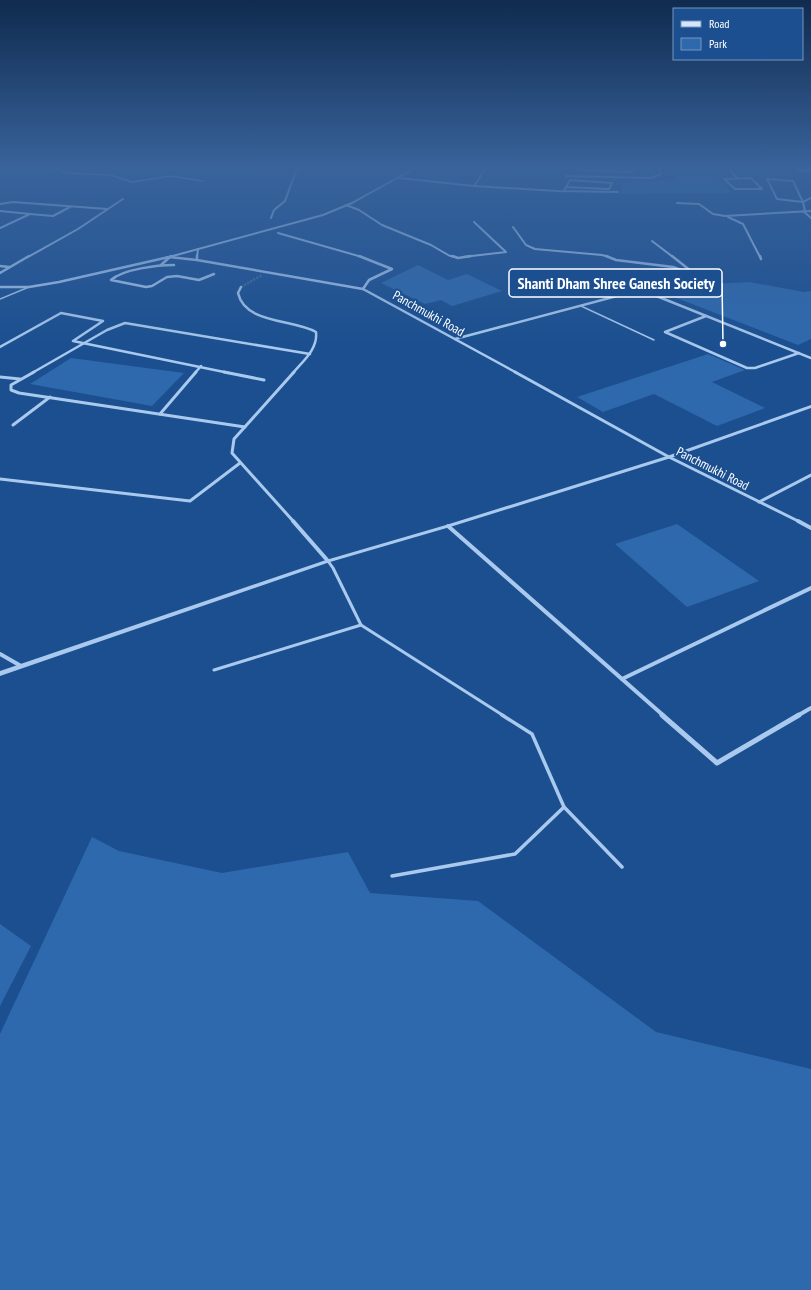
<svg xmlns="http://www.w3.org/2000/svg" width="811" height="1290" font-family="'PT Sans Narrow',sans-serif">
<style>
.green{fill:#2e69ad}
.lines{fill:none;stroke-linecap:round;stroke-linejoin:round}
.minor-tunnel{stroke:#3d69a0;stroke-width:2.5;stroke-dasharray:2.5 1;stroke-linecap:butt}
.service-far2{stroke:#a9c9ee;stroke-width:1.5}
.service-far1{stroke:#a9c9ee;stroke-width:3}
.service{stroke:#a9c9ee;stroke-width:3.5}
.minor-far4{stroke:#a9c9ee;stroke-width:2}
.minor-far3{stroke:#a9c9ee;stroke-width:2.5}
.minor-far2{stroke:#a9c9ee;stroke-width:3}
.minor-far1{stroke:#a9c9ee;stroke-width:4}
.minor{stroke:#a9c9ee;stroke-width:5}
.tertiary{fill:#a9c9ee;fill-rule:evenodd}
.secondary{stroke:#d6e6fa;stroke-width:8}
.labels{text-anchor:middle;stroke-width:4;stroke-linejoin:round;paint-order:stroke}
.far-street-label{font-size:13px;fill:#fff;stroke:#1b4f8f}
.leader{fill:none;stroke:#fff;stroke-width:1.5}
.callout-dot{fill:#fff;stroke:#1b4f8f;stroke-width:1.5}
.callout{fill:#1b4f8f;stroke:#fff;stroke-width:1.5}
.callout-label{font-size:16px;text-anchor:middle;font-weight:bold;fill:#fff}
</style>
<rect width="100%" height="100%" fill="#1b4f8f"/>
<!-- green -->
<g class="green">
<polygon points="711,171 733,193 621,194 622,182 675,180 674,173"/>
<polygon points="418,265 448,280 467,274 502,291 452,306 441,300 425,304 381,283"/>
<polygon points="749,282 804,292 811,291 811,339 798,345 661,292 678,286"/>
<polygon points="708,354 745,370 712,382 765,408 717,426 654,394 603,412 577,397"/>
<polygon points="71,358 184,373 152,406 30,384"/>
<polygon points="677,524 759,581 687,607 615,544"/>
<polygon points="92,837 119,851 222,873 348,852 370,893 478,901 656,1032 811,1069 811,1290 0,1290 0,1034"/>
<polygon points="0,924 31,946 0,1006"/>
</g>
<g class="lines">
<!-- minor-tunnel -->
<polyline class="minor-tunnel" points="241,287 262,275"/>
<!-- service-far2 -->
<g class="service-far2">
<polyline points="54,168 67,173 111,175 132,182 171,176 203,181"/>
<polyline points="0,299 29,287"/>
<polyline points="581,306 654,340"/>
</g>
<!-- service-far1 -->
<g class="service-far1">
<polyline points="328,561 333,568 361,625 504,716"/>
<polyline points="214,670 361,625"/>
</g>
<!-- service -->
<g class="service">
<polyline points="502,715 532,734 564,807 622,867"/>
<polyline points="392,876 515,854 564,807"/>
</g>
<!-- minor-far4 -->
<g class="minor-far4">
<polyline points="486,168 474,186 558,191 618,192"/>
<polyline points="583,168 578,170 629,172 635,171 634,168"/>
<polyline points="730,168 731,172 737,178"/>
<polyline points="566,176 651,178 661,174 658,168"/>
<polyline points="399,178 474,186"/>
<polygon points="751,178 762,189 735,189 724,179"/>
<polygon points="767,179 793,181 803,202 777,199"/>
<polygon points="570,180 612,183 609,189 566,187"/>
<polyline points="564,191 566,187"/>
<polyline points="677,203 699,204 713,214 725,216 811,211"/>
<polyline points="0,204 13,202 107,209"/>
<polyline points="346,205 359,210 382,225 431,245 450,256 456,257"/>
<polyline points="0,211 30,214 0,228"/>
<polyline points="803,211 811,218"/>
<polyline points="805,211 803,202 811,198"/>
<polyline points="30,214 53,216 70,207"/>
<polyline points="728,217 743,224 760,257"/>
<polyline points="271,218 274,210 285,201 297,168"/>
<polyline points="513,227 526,245 535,249 602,255 609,257"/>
<polyline points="278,233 362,257"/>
<polyline points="652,241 673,257"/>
<polyline points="28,257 78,229 123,199"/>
<polyline points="167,257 173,257"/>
<polyline points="169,257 323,215 352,203 415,168"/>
<polyline points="197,257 198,249"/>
<polyline points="463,257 506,252 474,222"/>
</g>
<!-- minor-far3 -->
<g class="minor-far3">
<polyline points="359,256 392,269 369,280 363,289"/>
<polyline points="452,256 458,258 471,256"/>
<polyline points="606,256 616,260 673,267 681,270 689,277"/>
<polyline points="760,256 761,259"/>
<polyline points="197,260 197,256"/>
<polyline points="161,265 171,256"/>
<path d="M174,265C158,265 123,269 111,280L146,287L152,286L167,277L177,276L199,280L214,274"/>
<polyline points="0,266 9,267"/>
<polyline points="0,273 29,256"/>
<polyline points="0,287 29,287 59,282 169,257 197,260 363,289 517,373"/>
<path d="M241,287L238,293C245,324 293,319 316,332C318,349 303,361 293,373"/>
<polyline points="639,289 811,358"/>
<polyline points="706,316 665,332 747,368 755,368 799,353"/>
<polyline points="455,339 696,275 672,256"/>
<polyline points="0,347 61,313 103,321 73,341 229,373"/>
<polyline points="32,373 107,330 125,323 310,354"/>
<polyline points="195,373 201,366"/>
</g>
<!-- minor-far2 -->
<g class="minor-far2">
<polyline points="34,372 11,385 11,390 19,393 245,427"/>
<polyline points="224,372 264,380"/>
<polyline points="515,372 669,457 800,522"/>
<polyline points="0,377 20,379"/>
<polyline points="160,414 196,372"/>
<polyline points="13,425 50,397"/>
<polyline points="0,479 190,501 240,463"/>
<polyline points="759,502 811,475"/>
<polyline points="294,522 232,453 234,439 294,372"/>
</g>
<!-- minor-far1 -->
<g class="minor-far1">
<polyline points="293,521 328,561"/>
<polyline points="798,521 811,528"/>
<polyline points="448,526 664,716"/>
<polyline points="0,654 21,666"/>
<polyline points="622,679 811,588"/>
<polyline points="797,716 811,708"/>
</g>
<!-- minor -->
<polyline class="minor" points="662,715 717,763 799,715"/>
<!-- tertiary -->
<polygon class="tertiary" points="811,405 811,408 671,458 450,527 330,562 0,676 0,671 326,560 446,525 667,456"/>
<!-- secondary -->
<polyline class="secondary" points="801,168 811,168"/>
</g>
<!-- sky -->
<linearGradient id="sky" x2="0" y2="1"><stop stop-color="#0f2b4f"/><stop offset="0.48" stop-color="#39639b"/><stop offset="1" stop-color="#39639b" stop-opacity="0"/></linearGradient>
<rect width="811" height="348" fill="url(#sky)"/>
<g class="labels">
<!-- far-street labels -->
<g class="far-street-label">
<text transform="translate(429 313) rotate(29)" y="5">Panchmukhi Road</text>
<text transform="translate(713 468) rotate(27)" y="5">Panchmukhi Road</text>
</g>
</g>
<!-- callouts -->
<path class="leader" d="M723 344L722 283"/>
<circle class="callout-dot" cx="723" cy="344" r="4"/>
<rect class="callout" x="509" y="269" width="213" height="28" rx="4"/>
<g class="callout-label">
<text x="616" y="289">Shanti Dham Shree Ganesh Society</text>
</g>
<!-- legend -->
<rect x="673" y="8" width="130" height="52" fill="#1b4f8f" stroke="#7695bc"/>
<rect x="681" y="21" width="20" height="6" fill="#d6e6fa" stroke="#7695bc"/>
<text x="709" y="28" font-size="12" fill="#ffffff">Road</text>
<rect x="681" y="38" width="20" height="12" fill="#2e69ad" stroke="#7695bc"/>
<text x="709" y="48" font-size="12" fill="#ffffff">Park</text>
</svg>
